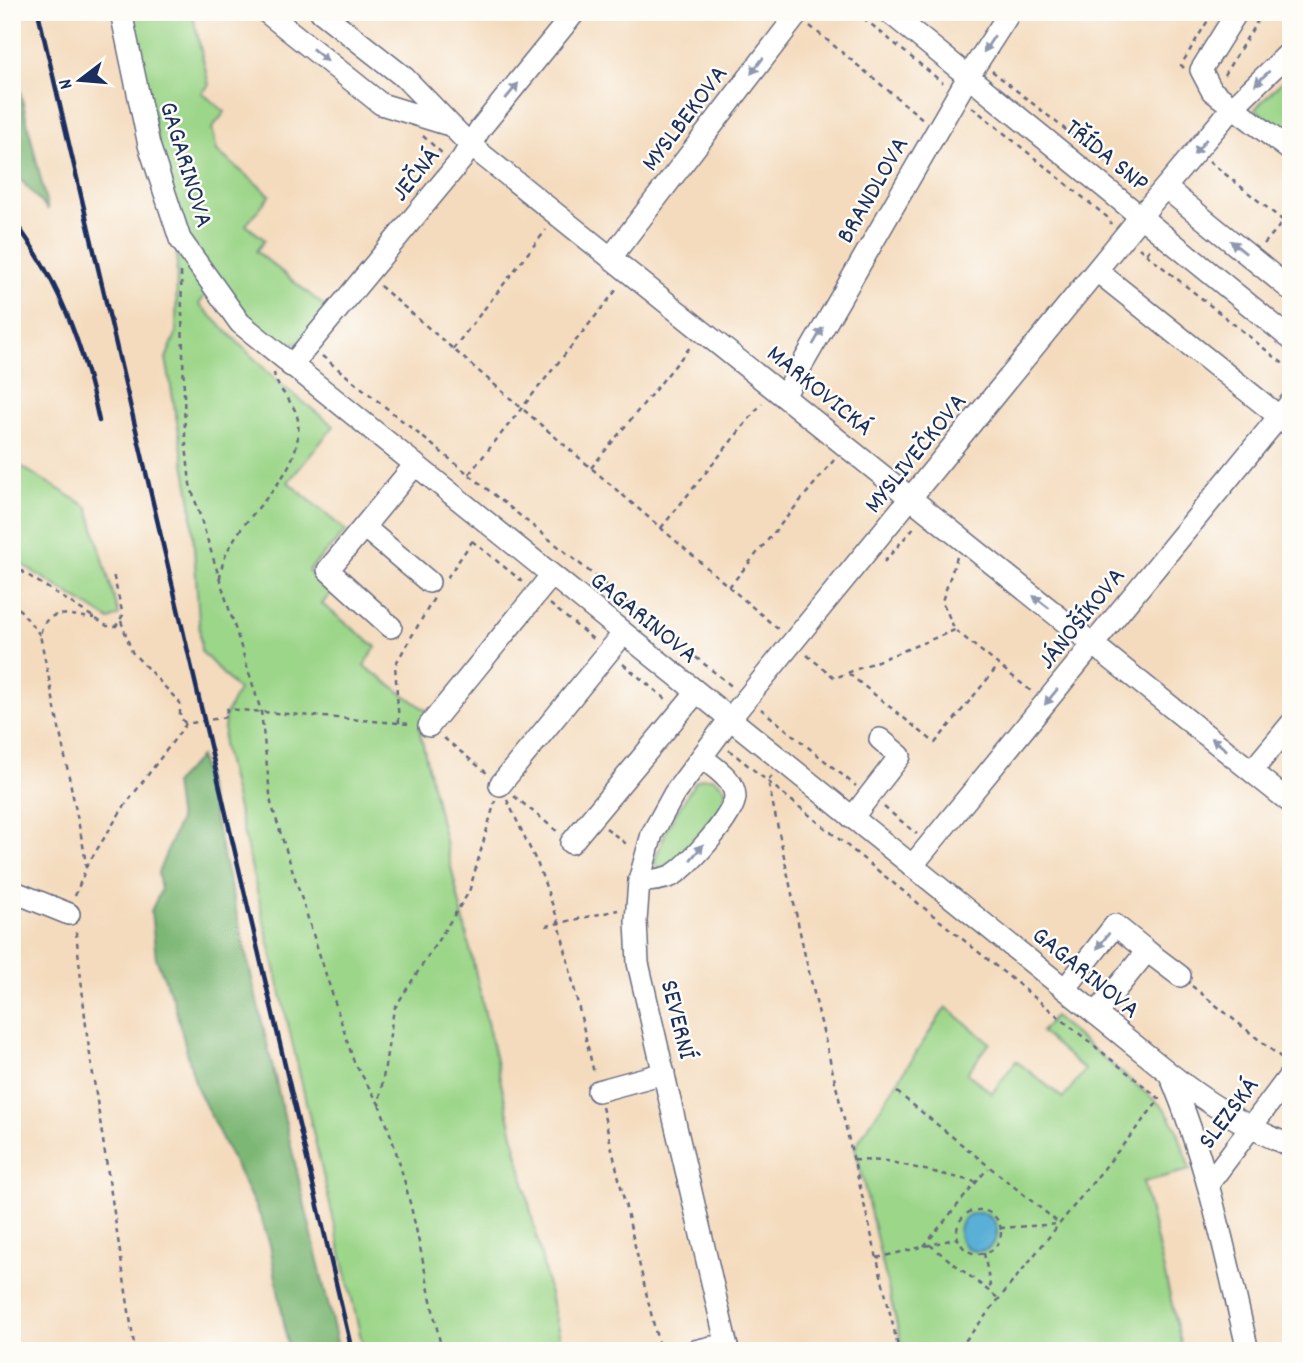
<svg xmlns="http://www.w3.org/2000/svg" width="1303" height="1363" font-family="Dekko,sans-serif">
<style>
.green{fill:#9cd689;stroke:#5c8274;stroke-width:2}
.forest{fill:#7db775;stroke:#4c736a;stroke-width:2}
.water{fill:#5aafd6;stroke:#3a6f9a;stroke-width:2}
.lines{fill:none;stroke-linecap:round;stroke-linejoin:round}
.minor-casing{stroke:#676b80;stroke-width:24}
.path{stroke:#676b80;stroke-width:2.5;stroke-dasharray:5 5;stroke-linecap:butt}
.minor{stroke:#fff;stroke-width:21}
.rail{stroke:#1b2f5e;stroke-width:4.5}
.oneway{fill:#8d97ae}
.labels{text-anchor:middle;stroke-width:5;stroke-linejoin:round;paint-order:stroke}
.street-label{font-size:26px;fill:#1b2f5e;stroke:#fdfcf7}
</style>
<rect width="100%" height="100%" fill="#fdfcf7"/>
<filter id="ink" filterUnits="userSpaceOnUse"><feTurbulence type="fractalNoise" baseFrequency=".0143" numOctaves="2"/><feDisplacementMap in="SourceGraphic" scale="14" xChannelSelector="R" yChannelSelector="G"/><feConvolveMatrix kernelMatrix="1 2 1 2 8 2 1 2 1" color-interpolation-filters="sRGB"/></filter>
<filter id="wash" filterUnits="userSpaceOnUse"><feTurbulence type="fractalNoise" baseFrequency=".00686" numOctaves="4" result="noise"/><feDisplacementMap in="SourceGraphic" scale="28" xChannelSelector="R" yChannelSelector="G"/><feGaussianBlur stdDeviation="1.57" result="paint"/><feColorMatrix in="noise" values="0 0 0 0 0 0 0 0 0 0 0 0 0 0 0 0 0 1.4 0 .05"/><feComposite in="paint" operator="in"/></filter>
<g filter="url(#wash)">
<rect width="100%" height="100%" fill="#f4dbbe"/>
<!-- green -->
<g class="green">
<polygon points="129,12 192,12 209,85 202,93 225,112 212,128 217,151 270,195 246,225 265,240 256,251 329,310 301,343 284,344 264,332 229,295 186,236 171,198"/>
<polygon points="1291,72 1291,140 1255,109"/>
<polygon points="177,253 208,292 199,304 280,384 334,426 288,482 346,531 308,571 331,593 322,604 376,647 364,666 430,713 419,728 563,1351 364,1351 223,745 225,716 238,690 201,651 191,503 166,358 176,334"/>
<polygon points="12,461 88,507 119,615 110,620 12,558"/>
<polygon points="703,778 714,778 725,788 725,805 684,855 659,869 654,862 667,829 695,782"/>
<polygon points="946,1007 990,1043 967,1073 992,1093 1016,1061 1063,1098 1085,1070 1041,1032 1054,1017 1164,1108 1177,1129 1190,1170 1143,1182 1183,1351 903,1351 855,1147"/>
</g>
<!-- forest -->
<g class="forest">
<polygon points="12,57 48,210 12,170"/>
<polygon points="200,757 339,1351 289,1351 270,1245 261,1218 196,1086 173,999 156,958 151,911 161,890 158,873 179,821 174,783"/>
</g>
<!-- water -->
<circle class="water" cx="978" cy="1232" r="19"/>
</g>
<g filter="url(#ink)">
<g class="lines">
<!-- minor casing -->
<g class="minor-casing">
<g id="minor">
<path d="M121,12L149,145L180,239L240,323L1169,1073C1208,1104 1245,1127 1291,1146"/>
<polyline points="266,12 381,104 446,124"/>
<polyline points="321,12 405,78 470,145 1291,803"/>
<polyline points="889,12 1291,339"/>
<polyline points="1237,12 1201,70 1212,91 1291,151"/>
<polyline points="1167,189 1291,290"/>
<polyline points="612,256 799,12"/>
<polyline points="1097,271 1291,426"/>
<polyline points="291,366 462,159 480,129 575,12"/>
<polyline points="784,396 968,77 1010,12"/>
<polyline points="364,527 429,582"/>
<polyline points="391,627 328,570 414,466"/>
<polyline points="429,726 551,576"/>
<polyline points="1252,771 1291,724"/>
<polyline points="500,785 623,634"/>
<polyline points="852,818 900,756 880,739"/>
<polyline points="571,843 695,694"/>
<polyline points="912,866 1291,402"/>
<path d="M639,881C650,881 661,880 671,876C687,868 734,816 735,797C735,779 714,768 702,757"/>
<polyline points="12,891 69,914"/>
<polyline points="1147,951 1180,976"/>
<polyline points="1065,989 1115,925 1147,951 1096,1014"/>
<path d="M1170,1075C1208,1164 1226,1257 1248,1351"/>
<polyline points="598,1091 664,1073"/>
<polyline points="1209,1183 1291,1074"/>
<polyline points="695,1351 712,1347 728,1349"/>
<polyline points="728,1351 638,963 636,921 639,881 652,834 674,794 729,720 1140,217 1234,106 1291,51"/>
</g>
</g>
<!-- path -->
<g class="path">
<polyline points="856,12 943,83"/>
<polyline points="810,26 924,120"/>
<polyline points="1184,68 1181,65 1213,12"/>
<polyline points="992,71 1125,177 1142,187"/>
<polyline points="1224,75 1263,12"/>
<polyline points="972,107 1107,217 1111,224"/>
<polyline points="423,136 444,155"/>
<polyline points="1209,161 1291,227"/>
<polyline points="1264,244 1282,223"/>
<polyline points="1139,248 1146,254 1152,247"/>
<polyline points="1146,254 1291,370"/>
<polyline points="181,272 185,435 190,484 261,711 271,803 354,1062 379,1104 394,1009 469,892 495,801"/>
<polyline points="380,286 778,629"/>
<polyline points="453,349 546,230"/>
<polyline points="322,356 734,688"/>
<polyline points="591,468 691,346"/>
<polyline points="469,474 618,288"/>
<polyline points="661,528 762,403"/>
<polyline points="472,541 523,582"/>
<polyline points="957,557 942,601 955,630 1031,691"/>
<polyline points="884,562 916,525"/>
<polyline points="12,565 107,626 116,626 123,615 113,574"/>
<path d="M220,578C225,518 304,488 298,421C296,402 277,392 274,373"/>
<polyline points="447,578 473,540"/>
<polyline points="729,587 834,460"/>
<polyline points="12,600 40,635"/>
<polyline points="550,604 594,640"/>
<polyline points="121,621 132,652 180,703 180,717 186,724"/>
<polyline points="807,655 835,678 955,630"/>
<polyline points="623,664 667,700"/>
<polyline points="849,674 935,743 999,665"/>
<polyline points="761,709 856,786"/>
<polyline points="399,723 395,665 434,598"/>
<polyline points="444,738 488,774"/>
<polyline points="729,750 1160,1099 957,1351"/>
<polyline points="772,776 768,781 804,951 899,1351"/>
<polyline points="514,796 558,832"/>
<polyline points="507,800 538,865 559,923 594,1073"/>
<polyline points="884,807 917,834"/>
<polyline points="606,828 629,846"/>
<polyline points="86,867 123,808 186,724 226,717 227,709 410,724"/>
<path d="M75,896L86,868L84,850L40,635C46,604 72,617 94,618"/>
<polyline points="546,926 618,910"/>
<polyline points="76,932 87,1035 135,1351"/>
<polyline points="1192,986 1283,1059"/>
<polyline points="897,1092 1060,1224"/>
<path d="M379,1104C411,1182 423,1269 442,1351"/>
<polyline points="602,1107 660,1351"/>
<polyline points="854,1160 887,1161 976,1182"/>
<circle cx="979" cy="1232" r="22"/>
<polyline points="1000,1228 1060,1224"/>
<polyline points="930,1245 999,1299"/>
<polyline points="924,1246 988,1168"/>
<polyline points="984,1253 991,1291"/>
<polyline points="877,1258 958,1238"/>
</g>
<!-- minor -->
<use href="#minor" class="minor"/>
<!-- rail -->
<g class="rail">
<polyline points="38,12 352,1351"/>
<path d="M12,218C59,280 83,345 99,421"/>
</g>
</g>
<!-- one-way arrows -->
<defs><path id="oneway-solid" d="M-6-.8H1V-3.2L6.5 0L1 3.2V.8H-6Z" transform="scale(1.75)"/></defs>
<g class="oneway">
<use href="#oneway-solid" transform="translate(989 44) rotate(123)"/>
<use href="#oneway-solid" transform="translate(320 55) rotate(39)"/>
<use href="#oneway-solid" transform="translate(757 66) rotate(127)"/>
<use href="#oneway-solid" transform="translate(1262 78) rotate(136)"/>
<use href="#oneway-solid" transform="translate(512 91) rotate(-51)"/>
<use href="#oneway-solid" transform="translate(1200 147) rotate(129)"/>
<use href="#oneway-solid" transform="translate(1238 247) rotate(-141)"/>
<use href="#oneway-solid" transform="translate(818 336) rotate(-60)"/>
<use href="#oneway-solid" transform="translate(1041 602) rotate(-142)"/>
<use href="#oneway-solid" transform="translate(1051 697) rotate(129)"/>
<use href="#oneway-solid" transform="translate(1219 744) rotate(-141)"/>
<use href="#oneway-solid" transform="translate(697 852) rotate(-50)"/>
<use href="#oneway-solid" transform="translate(1103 941) rotate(128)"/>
</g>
</g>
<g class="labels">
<!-- street labels -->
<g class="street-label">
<text transform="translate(683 117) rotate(-53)" y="9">MYSLBEKOVA</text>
<text transform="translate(1108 154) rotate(39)" y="9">TŘÍDA SNP</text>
<text transform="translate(188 164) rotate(73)" y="9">GAGARINOVA</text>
<text transform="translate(414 173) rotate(-51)" y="9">JEČNÁ</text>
<text transform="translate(871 189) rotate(-60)" y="9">BRANDLOVA</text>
<text transform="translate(821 389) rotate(39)" y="9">MARKOVICKÁ</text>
<text transform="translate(914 452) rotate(-51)" y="9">MYSLIVEČKOVA</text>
<text transform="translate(645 616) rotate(39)" y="9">GAGARINOVA</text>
<text transform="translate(1080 617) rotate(-51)" y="9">JÁNOŠÍKOVA</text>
<text transform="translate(1087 971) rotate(39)" y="9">GAGARINOVA</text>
<text transform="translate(680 1019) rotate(76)" y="9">SEVERNÍ</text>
<text transform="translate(1227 1112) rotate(-53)" y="9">SLEZSKÁ</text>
</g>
</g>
<!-- margin -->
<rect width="1303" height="1363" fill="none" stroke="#fdfcf7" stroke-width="42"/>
<!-- north arrow -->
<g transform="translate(80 80) rotate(254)" stroke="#fdfcf7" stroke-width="5" paint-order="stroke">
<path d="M0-5L12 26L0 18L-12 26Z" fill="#1b2f5e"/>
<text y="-10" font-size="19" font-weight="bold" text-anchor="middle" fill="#1b2f5e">N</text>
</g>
</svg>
